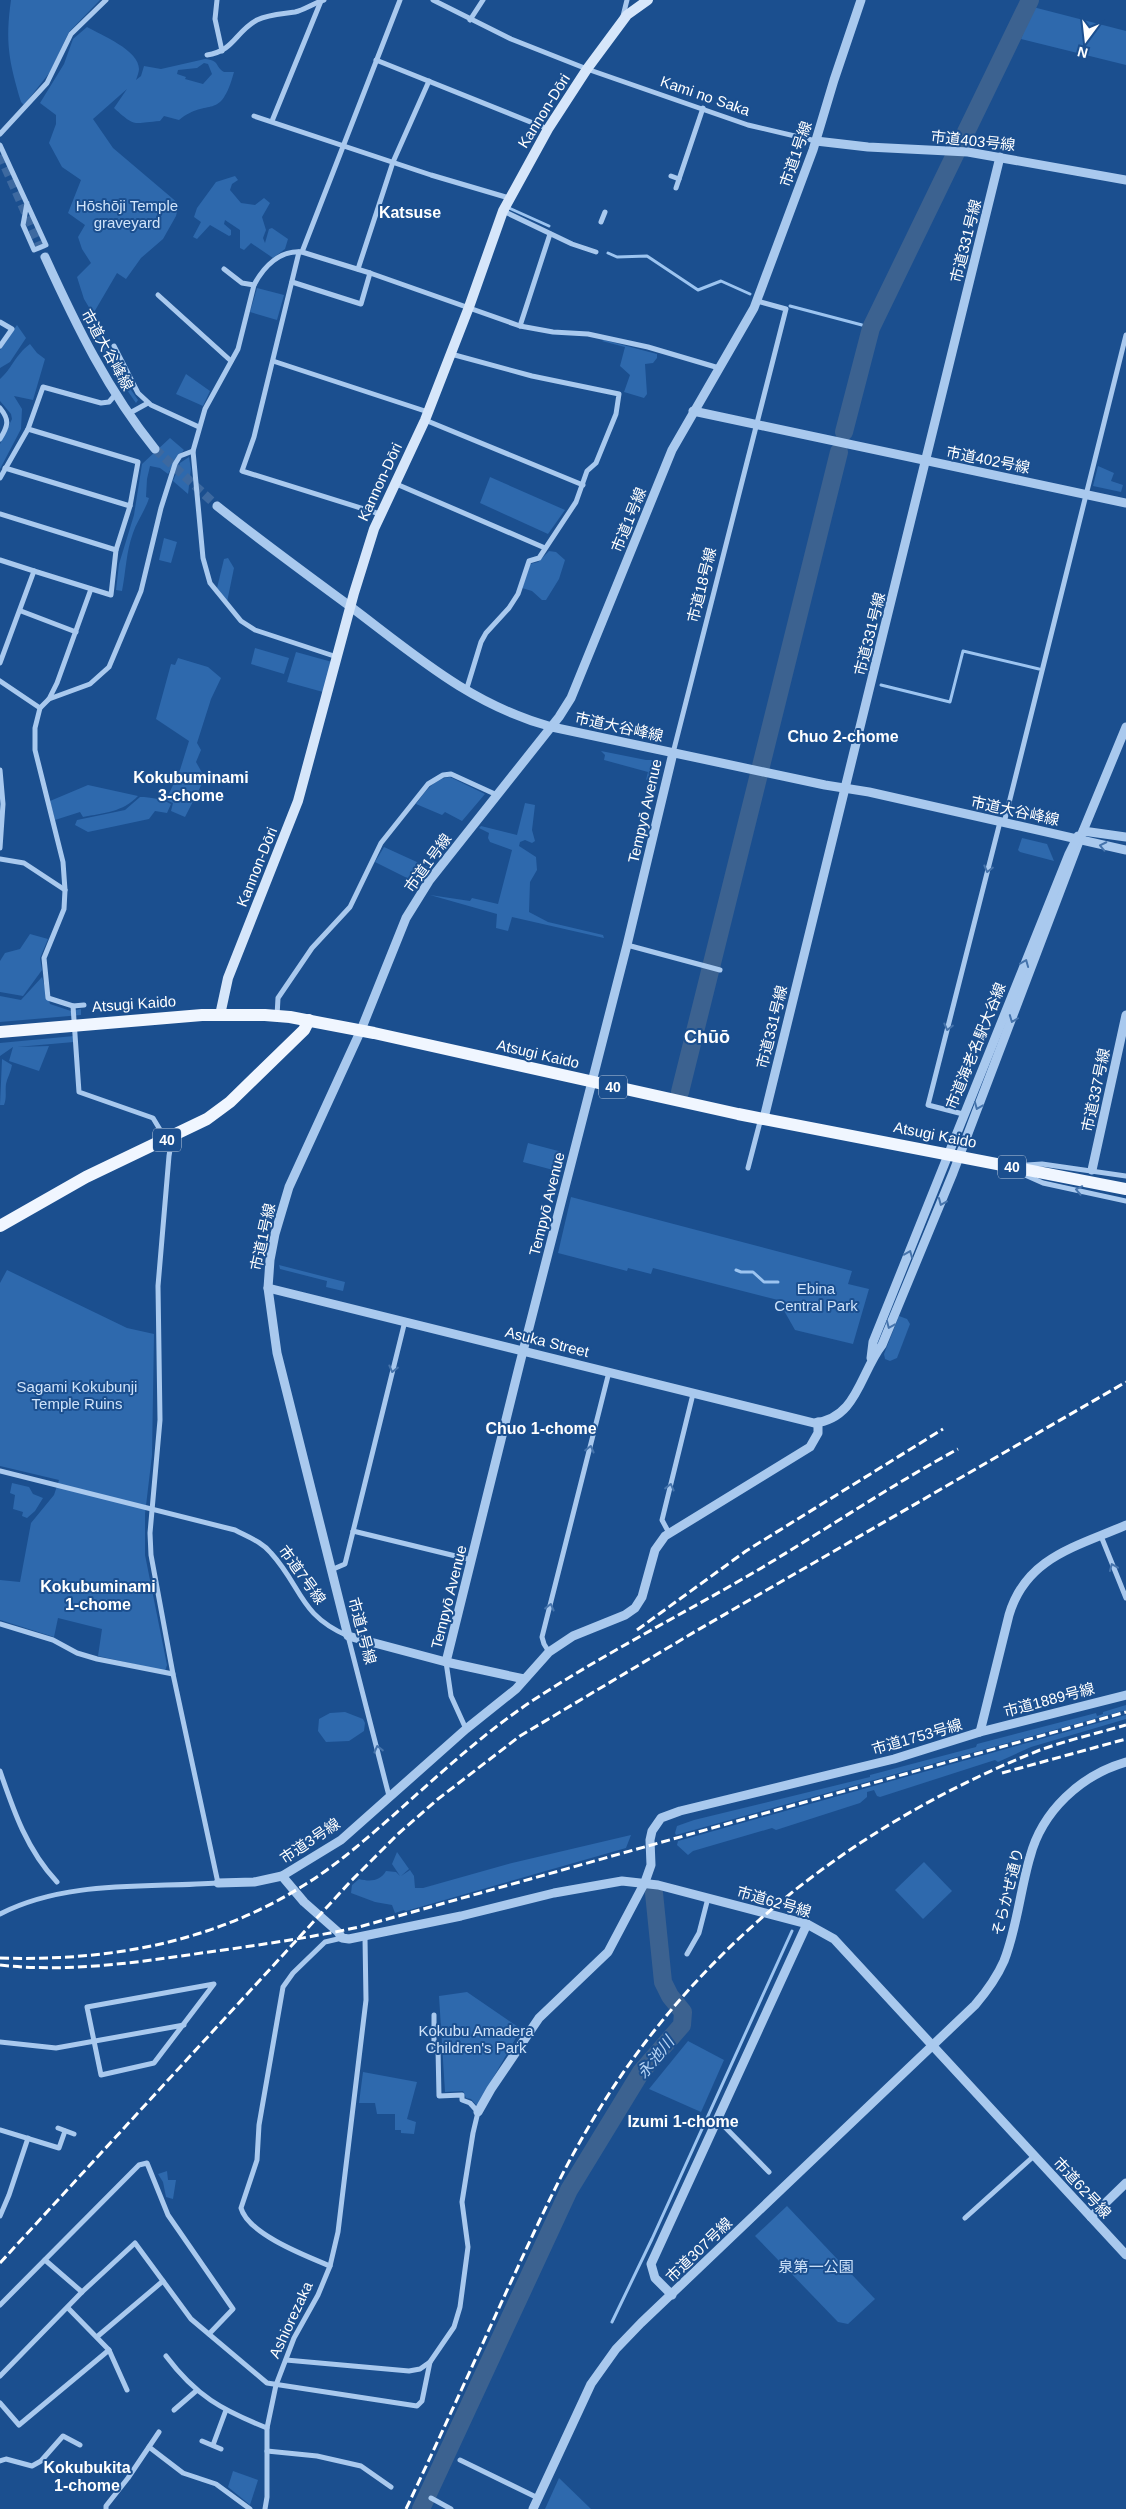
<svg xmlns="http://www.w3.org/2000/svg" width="1126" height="2509" font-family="Helvetica,'Noto Sans JP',sans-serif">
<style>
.green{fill:#2e69ad;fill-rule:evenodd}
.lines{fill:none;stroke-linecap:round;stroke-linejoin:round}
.stream{stroke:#9cc4f0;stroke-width:3}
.river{stroke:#3c6290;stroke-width:18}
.tertiary-tunnel{stroke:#3d69a0;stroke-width:9;stroke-dasharray:9 4.5;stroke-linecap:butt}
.minor{stroke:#a9c9ee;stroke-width:5}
.tertiary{stroke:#a9c9ee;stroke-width:9}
.secondary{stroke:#d6e6fa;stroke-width:10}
.primary{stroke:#f0f6ff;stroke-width:12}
.rail{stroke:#fff;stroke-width:3;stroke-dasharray:9 4;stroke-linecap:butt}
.oneway{stroke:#4674ac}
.labels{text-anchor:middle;stroke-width:4;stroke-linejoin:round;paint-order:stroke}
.shield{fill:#1b4f8f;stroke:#bbcadd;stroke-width:1}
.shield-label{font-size:14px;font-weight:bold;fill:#fff}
.street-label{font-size:15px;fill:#fff;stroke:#1b4f8f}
.park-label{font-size:15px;fill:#cfe3fa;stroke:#1b4f8f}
.neighbourhood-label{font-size:16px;font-weight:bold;fill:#fff;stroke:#1b4f8f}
.water-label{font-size:16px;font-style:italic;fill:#b5d3f5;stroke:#1b4f8f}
.quarter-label{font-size:18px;font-weight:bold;fill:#fff;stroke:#1b4f8f}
</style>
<rect width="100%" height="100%" fill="#1b4f8f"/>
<!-- green -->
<g class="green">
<path d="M11,0H100L69,32L50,72L24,105L21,102C9,62 5,42 11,0Z"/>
<polygon points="1033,7 1126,31 1126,65 1021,39"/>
<path d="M87,27C101,35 139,50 139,69C139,72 137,77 136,80L141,76L144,66L161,69L205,59C220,60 215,67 224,72H234C220,123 209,96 179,120L164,116L160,121C133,123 136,128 114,108L127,89L93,119L113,148L179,204L176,216L163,239L141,258L126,279L117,273L93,314L84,299L77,277L91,263L82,249L78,237L85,225L68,213L81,180L62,167L49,143L56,124V115L40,103L64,64L73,39ZM204,63L208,64L212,74L203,84L185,79L186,77L177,74L178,70L197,68Z"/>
<polygon points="235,176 238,180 232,184 230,190 241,203 255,205 264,198 270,203 262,217 266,230 263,238 265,243 269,229 272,228 288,239 285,249 273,258 251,243 244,250 240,248 240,230 225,220 224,224 231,230 231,235 229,236 210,225 197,239 193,237 201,222 194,217 197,208 216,182"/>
<polygon points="257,288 284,295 277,320 250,312"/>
<polygon points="93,316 120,374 138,400 136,403 113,370 88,320"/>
<polygon points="17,325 26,338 10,362 0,368 0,350"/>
<polygon points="604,340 657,354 657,358 653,363 645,364 647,394 644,398 624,392 630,375 620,366 625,347 602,341"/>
<path d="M30,344L37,353L45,359L33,400L14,396L22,409L21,429L0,469V444L12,419L11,414L0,401V379C12,369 14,356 30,344Z"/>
<polygon points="186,374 210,391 203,406 176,394"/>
<path d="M170,438L184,450L176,459L168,474L160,468L150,466L147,479L146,497L149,498C145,511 137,521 133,533C126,552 126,571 122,591L116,590L119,564L134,515L142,464Z"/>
<polygon points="189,457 191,469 188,494 173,481 180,463"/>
<polygon points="1098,466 1114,473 1111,481 1123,485 1121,492 1093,486"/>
<polygon points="490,477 565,510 548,534 480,503"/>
<polygon points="164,538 177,542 171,563 159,560"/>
<polygon points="549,551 556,552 565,560 559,579 546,600 542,600 532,591 522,588 530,564 538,562"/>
<polygon points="228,558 234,568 227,602 217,588 224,559"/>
<polygon points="255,648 289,658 284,674 251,664"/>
<polygon points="296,652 332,662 323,692 287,682"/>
<polygon points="178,658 208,667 221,678 211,699 197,743 201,750 196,762 205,778 185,817 171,811 173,803 166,800 180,770 189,741 156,719 171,664 175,665"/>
<polygon points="601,751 646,760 656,760 659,771 646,780 648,772 604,760 605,755"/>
<path d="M450,777L485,794L462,821L445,812L442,815L416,804C425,792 433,779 450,777Z"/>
<path d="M88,785L138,796C123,812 104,813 83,817L80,812L55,820L50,801Z"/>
<path d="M140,797C151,797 161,799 171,804L167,813L155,811L149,819L88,832L75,825L77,820L125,810Z"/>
<polygon points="525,803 535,805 532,830 535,841 532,843 525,840 520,842 519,846 536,857 537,870 530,882 529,912 548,922 603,935 604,938 512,917 508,931 496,928 497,914 430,895 470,901 472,898 498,904 512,850 490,842 488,838 489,833 479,828 481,826 517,835"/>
<polygon points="1022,838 1047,844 1054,861 1020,852 1018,850"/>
<polygon points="384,847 430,868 419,884 375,862"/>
<polygon points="30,934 48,939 40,958 42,970 23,996 0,992 0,961 5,953 20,949"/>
<polygon points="42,977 50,1004 71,1011 81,1009 81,1015 0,1022 0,996 21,1000"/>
<polygon points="74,1036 74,1042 17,1047 49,1046 39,1071 9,1061 13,1047 0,1056 0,1043"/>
<path d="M2,1059L12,1065C11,1072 7,1078 6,1084C5,1092 7,1097 4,1105H0Z"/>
<polygon points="528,1143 562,1152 557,1171 523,1162"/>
<polygon points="571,1197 852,1271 848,1284 869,1289 853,1344 795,1330 778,1300 653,1268 651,1274 628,1268 627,1271 558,1253"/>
<polygon points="279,1265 345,1282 343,1291 326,1287 327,1281 280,1269"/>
<polygon points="7,1270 127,1328 154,1334 152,1455 145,1514 145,1555 167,1665 165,1671 98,1656 102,1629 58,1618 54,1637 0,1620 0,1580 20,1582 31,1523 54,1495 59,1480 0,1466 0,1283"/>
<polygon points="899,1316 907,1319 910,1324 897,1358 890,1361 885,1359 884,1354"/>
<polygon points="12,1483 29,1487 33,1494 43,1498 35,1511 27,1518 22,1516 23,1512 13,1509 15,1495 10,1493"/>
<polygon points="1126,1705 1126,1710 676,1835 675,1833 677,1826 694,1820 870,1777 870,1775 976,1747 977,1744 1096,1713 1097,1716 1103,1714 1103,1712"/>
<polygon points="345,1712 363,1719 365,1723 364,1731 349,1741 326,1742 318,1731 319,1719 330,1713"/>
<polygon points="1126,1715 1126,1719 1031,1747 998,1762 995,1760 880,1797 877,1796 874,1790 867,1792 867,1797 860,1803 776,1830 772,1828 693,1851 688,1855 677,1845 678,1841"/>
<path d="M631,1835L626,1848L406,1911L404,1910L395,1913L392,1905L375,1902L351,1893L352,1885L359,1879C371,1882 380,1881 386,1871L396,1872L400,1876L392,1864L397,1852L409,1869L401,1876L410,1870L414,1876L415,1888H423L512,1863Z"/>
<polygon points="924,1862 952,1891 923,1919 895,1890"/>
<polygon points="467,1992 521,2029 477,2106 471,2099 466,2098 463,2091 445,2092 439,1996"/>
<polygon points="688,2041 724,2060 701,2112 649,2089"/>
<polygon points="363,2072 417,2082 407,2119 416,2122 414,2134 401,2133 401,2130 395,2130 395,2114 377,2114 375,2103 359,2103"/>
<polygon points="167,2171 168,2180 176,2180 173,2199 166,2197 163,2182 158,2174"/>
<polygon points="787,2206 875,2299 848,2324 838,2322 755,2236"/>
<polygon points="233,2471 258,2480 250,2505 228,2487"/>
<polygon points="559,2478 591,2509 545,2509"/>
</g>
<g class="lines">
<!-- stream -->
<g class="stream">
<polyline points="509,208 549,226"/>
<polyline points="608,253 617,257 647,256 698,290 721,281 750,294"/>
<polyline points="790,306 862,325"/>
<polyline points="881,685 950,702 963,651 1039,669"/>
<polyline points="736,1270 741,1272 753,1272 764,1282 778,1282"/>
<polyline points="612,2322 652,2239 792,1931"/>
</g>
<!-- river -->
<g class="river">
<polyline points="844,432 871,328 1030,0"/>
<polyline points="680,1092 839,452"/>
<polyline points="421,2509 569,2190 641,2072 682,2025 683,2012 670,1996 663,1982 654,1893"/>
</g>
<!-- tertiary-tunnel -->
<g class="tertiary-tunnel">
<polyline points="0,155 45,257"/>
<polyline points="155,449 217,506"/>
</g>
<!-- minor -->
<g class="minor">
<polyline points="217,0 215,19 222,51"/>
<polyline points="433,0 511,39 587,69 748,125 816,141"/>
<polyline points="623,16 627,0"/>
<polyline points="470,20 483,0"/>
<path d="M207,55C234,51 235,32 257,20C269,14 281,14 295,12C304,10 314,3 324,0"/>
<polyline points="376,60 548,129"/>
<polyline points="254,116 431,175 509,198"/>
<polyline points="272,121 321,1"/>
<polyline points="0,134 47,83 71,34 106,0"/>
<polyline points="0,145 46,245 34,250 23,225 27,203"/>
<polyline points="671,176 679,179"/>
<polyline points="676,188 703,108"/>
<polyline points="503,211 572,244 596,252"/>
<polyline points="601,222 605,212"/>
<polyline points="299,252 254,437 242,471 380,514"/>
<polyline points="302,252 400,0"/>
<polyline points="224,269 242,283 254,285"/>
<polyline points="358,269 393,162 429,81"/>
<polyline points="292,282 361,304 370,273"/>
<polyline points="158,295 231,361"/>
<polyline points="0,322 12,329 0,346"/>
<polyline points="520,326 550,234"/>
<polyline points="114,346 138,393 151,405 199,427"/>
<polyline points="451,354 532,376 619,394 616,414 596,463 587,471 576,502 539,558 529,561 518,594 509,608 486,633 481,642 466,691"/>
<polyline points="273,361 428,412"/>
<path d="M0,408C10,420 8,426 0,439"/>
<polyline points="128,414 148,403"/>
<polyline points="425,420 583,485"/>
<polyline points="28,429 138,462 130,506 116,550 111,595 34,571"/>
<polyline points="5,468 130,506"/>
<polyline points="0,478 28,429 43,387 101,403 109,402 115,395"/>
<polyline points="394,483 545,548"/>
<polyline points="0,514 116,550"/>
<polyline points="0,560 34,571 0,663"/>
<polyline points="91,589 57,683 49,699 40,708 35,728 35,750 63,862 65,890 64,909 44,958 48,998 73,1006 79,1092 153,1118 165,1138"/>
<polyline points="21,611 76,632"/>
<path d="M337,657L255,630L241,621L210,583L203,558L193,451L205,409L238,349L254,285C264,266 280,250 302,252L370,273L520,326L553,332L588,334L648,347L719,368"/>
<polyline points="0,681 40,708"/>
<polyline points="49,699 90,684 109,667 141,591 161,508 175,464 180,456 193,451"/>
<polyline points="673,753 786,309 757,301"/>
<polyline points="0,770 3,804 0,848"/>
<polyline points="1004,823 1126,335"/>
<polyline points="0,859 24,863 65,890"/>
<polyline points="627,945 720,970"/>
<polyline points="73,1006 84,1005"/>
<polyline points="277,1016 278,998 312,948 350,907 381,843 428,784 443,775 451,774 497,795"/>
<polyline points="963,1114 928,1105 1000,822"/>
<polyline points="1027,1165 1042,1164 1126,1176"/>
<polyline points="748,1168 761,1118"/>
<polyline points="1025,1175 1043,1183 1126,1201"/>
<path d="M0,1471L235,1530C248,1537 262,1542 271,1553C302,1587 299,1615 348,1636L389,1796"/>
<polyline points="353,1531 472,1560"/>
<polyline points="669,1533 662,1520 693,1394"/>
<polyline points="1101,1536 1126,1598"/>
<polyline points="331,1570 345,1564 405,1321"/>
<polyline points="0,1624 53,1640 77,1653 97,1659 173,1674"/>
<polyline points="549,1652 544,1644 542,1637 609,1372"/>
<polyline points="446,1662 451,1696 466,1729"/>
<path d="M0,1771C14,1812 27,1850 57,1882"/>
<path d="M0,1914C66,1880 146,1888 218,1883L173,1674L151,1555L150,1533L160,1420L158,1286L169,1156L172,1137"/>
<polyline points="687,1954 699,1933 708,1898"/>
<polygon points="214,1984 154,2063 101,2075 87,2007"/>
<polyline points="0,2042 56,2048 184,2025"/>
<polyline points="717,2119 769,2172"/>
<polyline points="58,2128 74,2134"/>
<polyline points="0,2130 59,2148 65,2131"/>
<polyline points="0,2216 9,2195 28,2138"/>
<polyline points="965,2218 1034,2156"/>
<polyline points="45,2260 82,2292"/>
<path d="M330,2266C306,2256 248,2234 241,2208L257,2160L259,2125L283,1987L293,1973L325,1942L342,1938"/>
<polyline points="0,2305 139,2165 147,2163 168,2215 233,2309 209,2334"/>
<polyline points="68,2308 109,2350 127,2390"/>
<polyline points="98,2336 163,2281"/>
<path d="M166,2356C196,2396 222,2410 267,2428"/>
<polyline points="286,2360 409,2371 420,2369 430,2362"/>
<polyline points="0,2376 82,2292 135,2243 191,2319 267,2383 417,2406 422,2401 430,2362 454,2327 460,2307 468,2247 462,2202 473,2133 478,2112 470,2103 462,2100 462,2095 439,2096 438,2049 434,2049 434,2015"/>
<polyline points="0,2403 19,2425 109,2350"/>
<polyline points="174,2410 196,2391"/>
<polyline points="202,2441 221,2449"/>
<polyline points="213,2445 226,2410"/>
<polyline points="149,2447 183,2473 216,2484 250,2509"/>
<polyline points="267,2451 317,2456 361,2466 391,2487"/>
<polyline points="460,2460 538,2498"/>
<polyline points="0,2461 6,2459 32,2466 41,2461 63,2436 80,2445"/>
<polyline points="431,2498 451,2509"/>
<polyline points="106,2509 106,2506 128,2478 159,2432"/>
<polyline points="265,2509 267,2497 267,2428 276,2385 294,2338 318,2295 330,2266 338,2232 366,2000 365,1938"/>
</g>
<!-- tertiary -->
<g class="tertiary">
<polyline points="816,141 868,147 968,152 1126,180"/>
<path d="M45,257C76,325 108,391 155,449"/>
<polyline points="693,411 1126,503"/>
<path d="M217,506C261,541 306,574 351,607C416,656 471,705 552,727L825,785L869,792L1126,850"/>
<polyline points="1083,831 1126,837"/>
<polyline points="764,1118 1000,157"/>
<polyline points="1092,1170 1126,1015"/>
<path d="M268,1288L814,1423C857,1419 860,1373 882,1345L953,1173L1083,831L1126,727"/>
<polyline points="871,1358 873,1342 1069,854 1078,836"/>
<polyline points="446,1662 520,1363 627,945 673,753"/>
<polyline points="524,1679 446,1662 348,1636 277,1353 268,1288 270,1260 275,1234 289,1187 361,1030 406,918 429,881 559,717 571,698 672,450 754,308 813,150 834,80 861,0"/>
<path d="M980,1732L1009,1615C1026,1557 1076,1547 1126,1525"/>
<polyline points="282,1876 304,1902 338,1932 342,1938 349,1939 461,1916 554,1893 622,1881 658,1885 807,1924 834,1939 1126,2255"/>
<polyline points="218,1883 254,1882 282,1876 341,1840 466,1729 516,1689 549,1652 573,1636 625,1615 635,1608 642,1597 655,1550 665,1536 810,1447 818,1433 818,1422"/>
<polyline points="478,2112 491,2089 539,2018 608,1952 645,1882 651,1865 650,1840 652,1831 661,1818 680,1811 894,1759 980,1732 1126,1695"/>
<polyline points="1091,2217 1126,2183"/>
<polyline points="672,2295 655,2278 651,2264 807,1924"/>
<path d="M533,2509L591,2384L616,2349L641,2323L975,2005C987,1991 997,1977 1004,1961C1017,1928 1020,1891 1030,1857C1042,1811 1081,1775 1126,1762"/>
</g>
<!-- secondary -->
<polyline class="secondary" points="220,1015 228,978 298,801 354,593 374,529 425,420 469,307 503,211 548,129 587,69 627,15 648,0"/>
<!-- primary -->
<g class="primary">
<polyline points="0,1032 202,1015 265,1015 290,1017 374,1033 738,1114 1126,1189"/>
<polyline points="0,1226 86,1177 207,1119 230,1102 304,1030 309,1020"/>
</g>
<!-- rail -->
<g class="rail">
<polyline points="637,1630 746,1551 943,1429"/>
<polyline points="1002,1773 1126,1739"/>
<path d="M0,1958C126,1962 244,1936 344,1857C408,1806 464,1746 532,1701C605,1653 683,1614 758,1570C825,1530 890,1486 958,1449"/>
<path d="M0,1965C70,1973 139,1962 209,1952C259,1945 309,1938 359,1927L1126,1712"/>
<polyline points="0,2263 350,1882 398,1834 438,1799 520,1736 696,1631 1126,1382"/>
<path d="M406,2509C441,2435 475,2360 509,2286C532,2237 554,2187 581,2140C684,1957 846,1827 1040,1750C1068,1740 1098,1733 1126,1725"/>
</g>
</g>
<!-- one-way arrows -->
<defs><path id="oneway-chevron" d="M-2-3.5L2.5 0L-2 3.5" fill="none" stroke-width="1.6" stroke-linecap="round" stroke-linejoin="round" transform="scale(1.25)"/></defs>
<g class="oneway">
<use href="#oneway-chevron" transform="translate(1103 846) rotate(-168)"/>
<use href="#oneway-chevron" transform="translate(988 869) rotate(104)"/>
<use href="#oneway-chevron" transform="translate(1025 963) rotate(-68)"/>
<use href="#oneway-chevron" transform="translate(1013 1019) rotate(111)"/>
<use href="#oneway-chevron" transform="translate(948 1027) rotate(104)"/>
<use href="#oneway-chevron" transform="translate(978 1106) rotate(112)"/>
<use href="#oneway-chevron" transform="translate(1079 1190) rotate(-169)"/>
<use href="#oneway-chevron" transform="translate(942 1202) rotate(113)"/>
<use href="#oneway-chevron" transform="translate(909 1254) rotate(-68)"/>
<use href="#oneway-chevron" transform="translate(890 1325) rotate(113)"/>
<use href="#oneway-chevron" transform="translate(393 1369) rotate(104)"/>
<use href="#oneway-chevron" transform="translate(590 1449) rotate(-76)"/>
<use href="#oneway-chevron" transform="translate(670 1487) rotate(-76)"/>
<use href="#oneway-chevron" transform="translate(1113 1567) rotate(-113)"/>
<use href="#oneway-chevron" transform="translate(550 1607) rotate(-76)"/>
<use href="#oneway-chevron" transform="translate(378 1749) rotate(-104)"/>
</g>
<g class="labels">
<!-- shield labels -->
<g class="shield">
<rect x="599" y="1075.5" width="28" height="23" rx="4"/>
<rect x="153" y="1128.5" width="28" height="23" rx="4"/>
<rect x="998" y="1155.5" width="28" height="23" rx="4"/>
</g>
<g class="shield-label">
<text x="613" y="1092">40</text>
<text x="167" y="1145">40</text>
<text x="1012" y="1172">40</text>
</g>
<!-- street labels -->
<g class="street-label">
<text transform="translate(705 96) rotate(19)" y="5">Kami no Saka</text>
<text transform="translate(544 111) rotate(-58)" y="5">Kannon-Dōri</text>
<text transform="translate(973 141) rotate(6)" y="5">市道403号線</text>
<text transform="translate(796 154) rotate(-71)" y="5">市道1号線</text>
<text transform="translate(966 241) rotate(-76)" y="5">市道331号線</text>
<text transform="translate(107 350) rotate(61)" y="5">市道大谷峰線</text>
<text transform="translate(988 460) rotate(11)" y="5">市道402号線</text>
<text transform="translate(380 482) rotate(-65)" y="5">Kannon-Dōri</text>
<text transform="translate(629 520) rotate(-68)" y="5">市道1号線</text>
<text transform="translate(702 585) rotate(-76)" y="5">市道18号線</text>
<text transform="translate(870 634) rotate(-76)" y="5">市道331号線</text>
<text transform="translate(619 727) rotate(12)" y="5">市道大谷峰線</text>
<text transform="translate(645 811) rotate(-77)" y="5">Tempyō Avenue</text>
<text transform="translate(1015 811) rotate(12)" y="5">市道大谷峰線</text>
<text transform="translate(428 863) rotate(-54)" y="5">市道1号線</text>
<text transform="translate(257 867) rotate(-68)" y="5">Kannon-Dōri</text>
<text transform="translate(134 1004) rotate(-4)" y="5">Atsugi Kaido</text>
<text transform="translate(772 1027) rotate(-76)" y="5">市道331号線</text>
<text transform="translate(976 1046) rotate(-68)" y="5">市道海老名駅大谷線</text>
<text transform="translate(538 1054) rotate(13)" y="5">Atsugi Kaido</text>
<text transform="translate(1096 1090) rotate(-78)" y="5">市道337号線</text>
<text transform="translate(935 1135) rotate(11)" y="5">Atsugi Kaido</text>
<text transform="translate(547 1204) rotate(-76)" y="5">Tempyō Avenue</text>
<text transform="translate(263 1237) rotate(-78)" y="5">市道1号線</text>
<text transform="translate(547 1342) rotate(14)" y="5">Asuka Street</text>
<text transform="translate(302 1575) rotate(54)" y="5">市道7号線</text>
<text transform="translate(449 1597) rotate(-76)" y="5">Tempyō Avenue</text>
<text transform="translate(362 1631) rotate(75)" y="5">市道1号線</text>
<text transform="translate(1049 1700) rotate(-15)" y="5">市道1889号線</text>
<text transform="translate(917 1737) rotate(-16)" y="5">市道1753号線</text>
<text transform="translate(310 1841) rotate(-34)" y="5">市道3号線</text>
<text transform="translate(1008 1892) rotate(-76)" y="5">そらかぜ通り</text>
<text transform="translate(774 1902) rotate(16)" y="5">市道62号線</text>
<text transform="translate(1082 2188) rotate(47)" y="5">市道62号線</text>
<text transform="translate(699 2250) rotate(-44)" y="5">市道307号線</text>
<text transform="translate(291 2320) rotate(-65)" y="5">Ashiorezaka</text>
</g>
<!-- park labels -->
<g class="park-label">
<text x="127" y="211">Hōshōji Temple<tspan x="127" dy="17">graveyard</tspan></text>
<text x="816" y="1294">Ebina<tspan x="816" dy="17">Central Park</tspan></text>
<text x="77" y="1392">Sagami Kokubunji<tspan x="77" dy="17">Temple Ruins</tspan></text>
<text x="476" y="2036">Kokubu Amadera<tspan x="476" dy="17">Children's Park</tspan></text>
<text x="816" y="2272">泉第一公園</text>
</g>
<!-- neighbourhood labels -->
<g class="neighbourhood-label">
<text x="410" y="218">Katsuse</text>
<text x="843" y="742">Chuo 2-chome</text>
<text x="191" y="783">Kokubuminami<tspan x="191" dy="18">3-chome</tspan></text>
<text x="541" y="1434">Chuo 1-chome</text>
<text x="98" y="1592">Kokubuminami<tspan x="98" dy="18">1-chome</tspan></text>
<text x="683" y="2127">Izumi 1-chome</text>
<text x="87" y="2473">Kokubukita<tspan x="87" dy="18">1-chome</tspan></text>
</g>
<!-- water labels -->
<g class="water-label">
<text transform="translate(655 2057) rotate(-51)" y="6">永池川</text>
</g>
<!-- quarter labels -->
<g class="quarter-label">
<text x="707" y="1043">Chūō</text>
</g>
</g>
<!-- north arrow -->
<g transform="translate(1086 40) rotate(195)" stroke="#1b4f8f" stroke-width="4" paint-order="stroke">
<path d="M0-4L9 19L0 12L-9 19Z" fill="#ffffff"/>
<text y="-8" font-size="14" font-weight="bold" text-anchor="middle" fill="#ffffff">N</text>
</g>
</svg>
